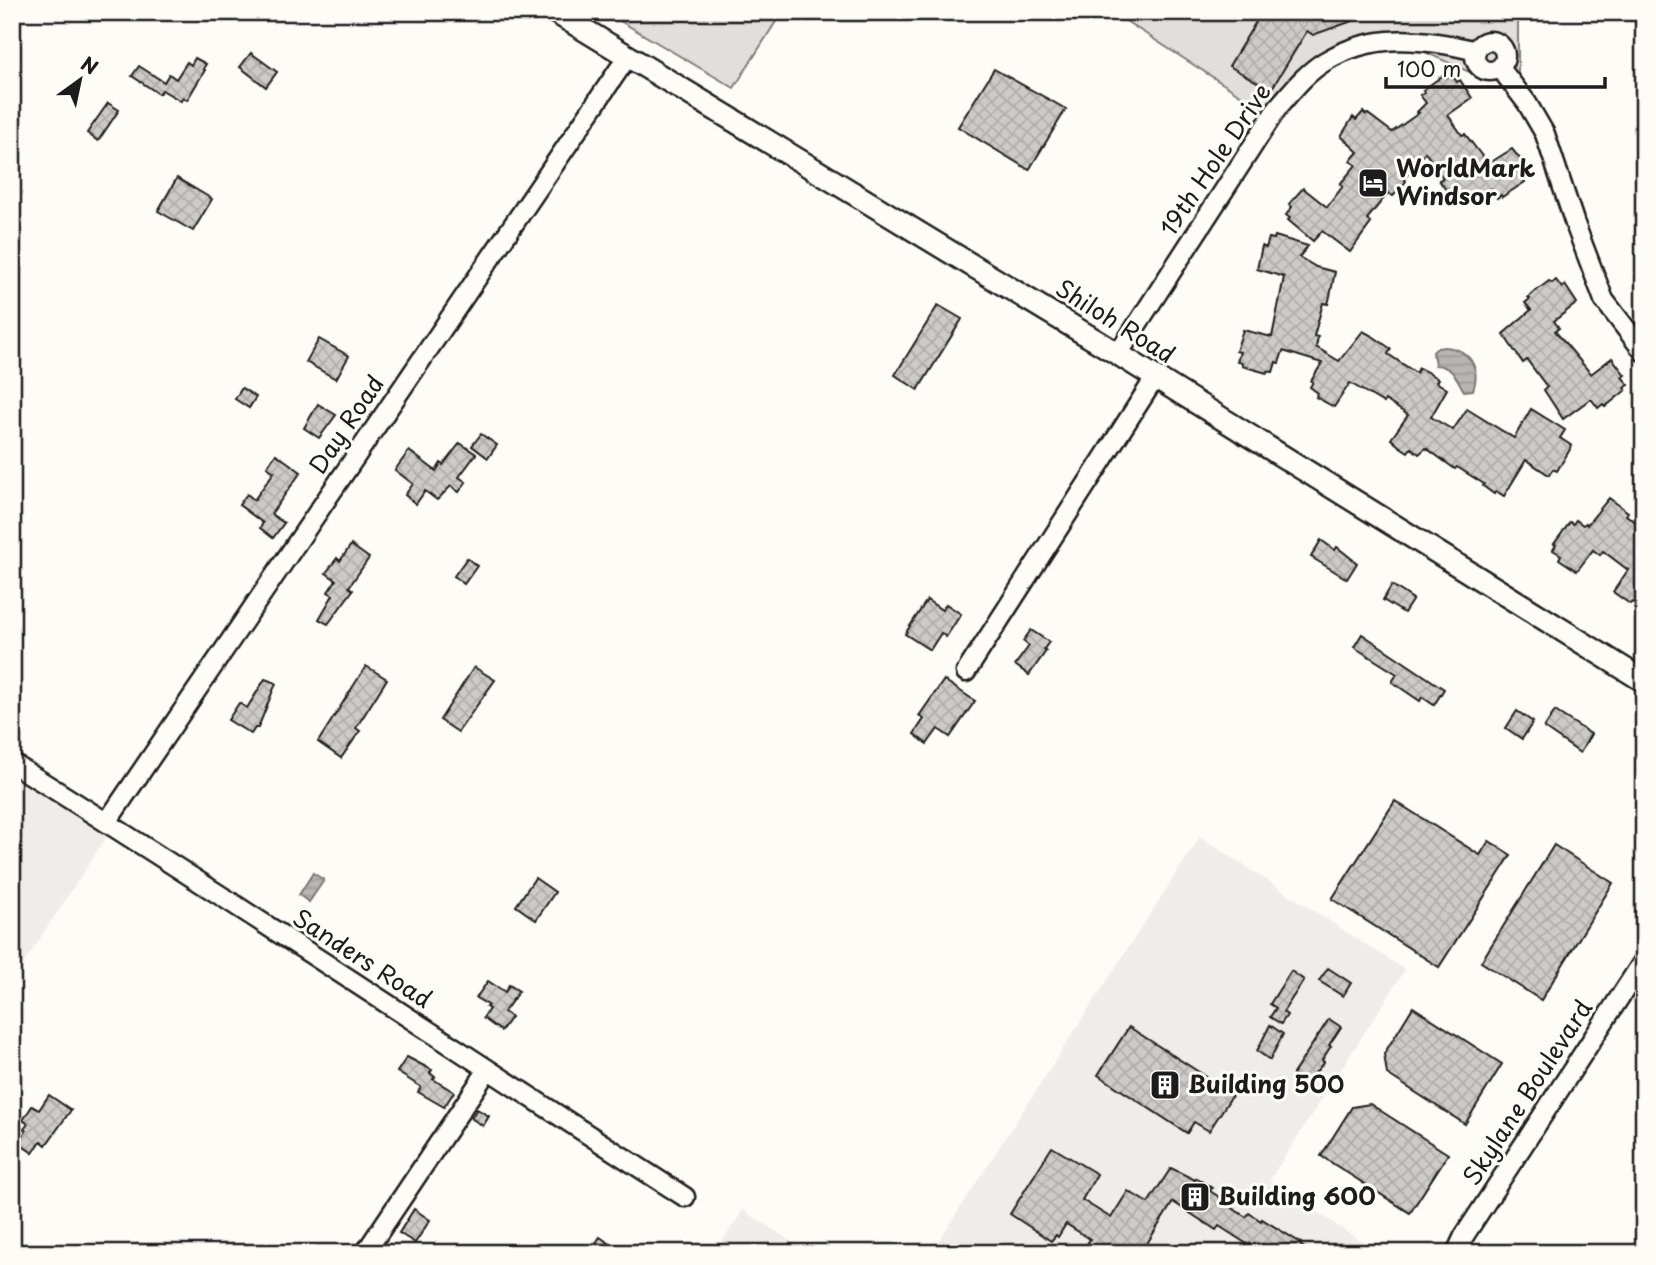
<svg xmlns="http://www.w3.org/2000/svg" width="1656" height="1265" font-family="'Playpen Sans',sans-serif">
<style>
.built{fill:#eeede9}
.green{fill:#e0dfdb;stroke:#7e7e7c;stroke-width:2}
.water{fill:url(#water-rules);stroke:#797876;stroke-width:2}
.building{fill:url(#building-cross-hatch);stroke:#1c1c1c;stroke-width:2}
.lines{fill:none;stroke-linecap:round;stroke-linejoin:round}
.minor-casing{stroke:#1c1c1c;stroke-width:23}
.major-casing{stroke:#1c1c1c;stroke-width:26}
.minor{stroke:#fdfcf7;stroke-width:18}
.major{stroke:#fdfcf7;stroke-width:21}
.labels{text-anchor:middle;stroke-width:6;stroke-linejoin:round;paint-order:stroke}
.street-label{font-size:24px;fill:#1c1c1c;stroke:#fdfcf7}
.poi-label{font-size:24px;font-weight:bold;fill:#1c1c1c;stroke:#fdfcf7;text-anchor:start}
</style>
<defs>
<pattern id="water-rules" width="6" height="5" patternUnits="userSpaceOnUse" patternTransform="scale(1.75)"><rect width="6" height="5" fill="#b7b6b2"/><path d="M0 2.5h6" fill="none" stroke="#9d9c98"/></pattern>
<pattern id="building-cross-hatch" width="8" height="8" patternUnits="userSpaceOnUse" patternTransform="scale(1.75)"><rect width="8" height="8" fill="#cccbc8"/><path d="M0 0l8 8M0 8l8-8" fill="none" stroke="#afaeab"/></pattern>
</defs>
<rect width="100%" height="100%" fill="#fdfcf7"/>
<filter id="ink" filterUnits="userSpaceOnUse"><feTurbulence type="fractalNoise" baseFrequency=".0143" numOctaves="2"/><feDisplacementMap in="SourceGraphic" scale="14" xChannelSelector="R" yChannelSelector="G"/><feConvolveMatrix kernelMatrix="1 2 1 2 8 2 1 2 1" color-interpolation-filters="sRGB"/></filter>
<g filter="url(#ink)">
<!-- built -->
<g class="built">
<polygon points="12,772 110,832 12,981"/>
<polygon points="1200,837 1405,970 1269,1181 1379,1253 931,1253"/>
<polygon points="743,1210 809,1253 715,1253"/>
</g>
<!-- green -->
<g class="green">
<polygon points="605,12 782,12 734,88"/>
<polygon points="1112,12 1518,12 1518,75 1487,80 1383,33 1319,58 1265,111"/>
</g>
<!-- water -->
<g class="water">
<path d="M1445,347C1469,349 1481,367 1473,390L1464,391C1456,377 1452,366 1435,365L1433,352L1437,348Z"/>
<polygon points="313,873 324,880 309,902 299,895"/>
</g>
<!-- building -->
<g class="building">
<polygon points="1262,12 1372,12 1372,14 1313,35 1307,31 1271,90 1229,66"/>
<polygon points="251,53 277,72 266,87 240,67"/>
<polygon points="195,58 206,64 203,69 205,70 187,100 183,97 181,101 162,90 159,94 132,76 139,66 164,82 169,74 176,79 187,62 191,65"/>
<polygon points="994,69 1066,109 1029,170 958,127"/>
<polygon points="1445,74 1447,77 1451,74 1457,82 1460,80 1472,98 1448,115 1462,135 1465,134 1488,164 1512,149 1525,165 1522,168 1527,176 1523,179 1525,182 1502,197 1501,195 1497,198 1491,189 1488,191 1486,189 1458,207 1439,180 1443,178 1425,152 1404,179 1406,181 1399,190 1393,196 1388,193 1367,219 1371,223 1350,252 1322,231 1313,241 1288,220 1290,218 1286,215 1292,207 1289,204 1303,188 1327,207 1343,186 1340,184 1356,165 1350,161 1358,152 1341,136 1353,117 1356,120 1363,112 1366,115 1368,114 1392,132 1419,113 1417,112 1426,103 1420,95 1425,92 1423,90"/>
<polygon points="108,103 119,110 98,141 87,133"/>
<polygon points="177,178 212,199 193,231 158,211"/>
<polygon points="1275,236 1308,246 1299,257 1316,267 1335,272 1330,296 1328,304 1323,303 1314,336 1318,337 1316,347 1339,361 1363,331 1374,337 1391,349 1388,354 1416,373 1419,368 1427,372 1438,379 1436,382 1447,389 1431,417 1453,430 1467,409 1514,438 1531,409 1565,430 1560,438 1572,446 1557,471 1553,469 1549,475 1526,460 1504,496 1496,491 1494,494 1483,486 1484,484 1457,467 1455,469 1426,448 1419,454 1411,448 1408,452 1399,446 1391,439 1408,415 1385,400 1384,403 1350,383 1334,407 1316,397 1318,393 1310,387 1313,382 1311,381 1322,363 1283,351 1279,363 1276,362 1273,372 1268,371 1267,373 1242,366 1242,363 1237,361 1240,352 1236,351 1243,330 1272,337 1284,277 1257,269 1262,246 1266,248 1269,238 1274,239"/>
<polygon points="1556,280 1562,288 1565,285 1577,303 1554,321 1559,328 1555,331 1591,374 1612,358 1625,375 1622,377 1629,385 1624,388 1626,390 1605,407 1603,404 1598,408 1592,400 1589,400 1563,419 1544,390 1547,387 1527,360 1523,363 1503,334 1531,310 1525,303 1530,299 1528,297 1549,281 1552,283"/>
<polygon points="938,305 962,319 918,390 895,375"/>
<polygon points="319,339 349,356 336,379 306,362"/>
<polygon points="242,388 256,397 249,408 235,399"/>
<polygon points="318,404 336,415 319,438 304,428"/>
<polygon points="481,434 497,445 488,458 472,446"/>
<polygon points="460,443 476,454 459,477 466,482 459,492 451,486 437,500 425,491 416,504 405,495 413,484 395,470 409,451 436,471 441,463 443,465"/>
<polygon points="276,454 301,472 271,514 284,523 273,538 260,528 263,523 239,505 247,494 254,500 274,472 267,467"/>
<polygon points="1609,498 1628,512 1626,515 1644,528 1644,610 1632,602 1630,604 1613,592 1628,570 1603,551 1600,555 1593,550 1577,571 1559,559 1561,555 1553,550 1556,545 1554,544 1570,522 1573,524 1576,520 1583,525 1586,523 1587,525"/>
<polygon points="1321,540 1335,550 1337,547 1357,563 1347,579 1311,557"/>
<polygon points="351,545 369,558 349,587 353,590 328,624 319,619 333,595 328,592 336,580 326,573 337,558 340,561"/>
<polygon points="467,558 477,566 464,584 454,576"/>
<polygon points="1392,585 1413,599 1404,613 1383,600"/>
<polygon points="927,600 942,610 946,604 961,614 946,637 941,633 930,650 905,634"/>
<polygon points="1031,630 1049,642 1044,649 1046,651 1029,675 1015,665 1029,646 1023,641"/>
<polygon points="1362,634 1444,689 1434,705 1422,697 1420,701 1392,682 1397,674 1354,647"/>
<polygon points="366,666 387,679 356,728 360,731 341,758 318,742"/>
<polygon points="474,667 495,680 458,732 440,720"/>
<polygon points="265,679 276,683 258,728 255,728 251,734 228,720 239,703 247,708"/>
<polygon points="944,680 975,701 950,737 938,729 927,744 914,734 924,719 919,716"/>
<polygon points="1517,711 1533,722 1522,739 1506,728"/>
<polygon points="1555,711 1591,734 1580,753 1544,728"/>
<polygon points="1395,801 1480,855 1489,841 1511,855 1439,967 1332,899"/>
<polygon points="1554,845 1613,883 1541,1000 1481,962"/>
<polygon points="535,878 555,892 536,920 516,906"/>
<polygon points="1328,968 1351,983 1343,996 1319,981"/>
<polygon points="1291,971 1304,980 1283,1012 1287,1015 1281,1024 1270,1017 1276,1008 1270,1004"/>
<polygon points="488,981 505,992 509,985 519,991 504,1012 511,1017 501,1031 483,1018 489,1009 486,1007 488,1005 476,998"/>
<polygon points="1413,1007 1502,1064 1465,1124 1387,1074 1384,1054"/>
<polygon points="1329,1019 1341,1027 1329,1045 1331,1046 1322,1060 1324,1062 1307,1083 1293,1074"/>
<polygon points="1270,1025 1283,1034 1270,1060 1257,1051"/>
<polygon points="1129,1027 1233,1094 1209,1131 1194,1122 1187,1133 1098,1075"/>
<polygon points="407,1057 432,1070 430,1073 435,1077 433,1079 454,1092 444,1107 418,1092 421,1087 397,1072"/>
<polygon points="49,1095 71,1110 46,1145 41,1141 33,1153 18,1143 26,1131 24,1129 28,1124 23,1120 32,1106 39,1110"/>
<polygon points="1370,1104 1448,1154 1410,1213 1321,1156 1352,1107"/>
<polygon points="477,1109 489,1116 483,1126 471,1118"/>
<polygon points="1052,1147 1097,1174 1082,1200 1111,1218 1128,1191 1148,1203 1171,1168 1195,1180 1196,1178 1212,1188 1210,1191 1224,1200 1223,1202 1246,1217 1249,1213 1261,1221 1262,1219 1301,1243 1300,1245 1312,1253 1261,1253 1219,1226 1216,1230 1173,1202 1141,1253 1082,1253 1090,1239 1066,1224 1058,1237 1056,1235 1051,1241 1010,1214"/>
<polygon points="414,1209 430,1220 415,1243 399,1233"/>
<polygon points="600,1237 623,1253 589,1253"/>
</g>
<g class="lines">
<!-- minor casing -->
<g class="minor-casing">
<g id="minor">
<circle cx="1490" cy="56" r="15"/>
<polyline points="1500,68 1527,103 1545,134 1575,224 1604,300 1644,352"/>
<path d="M1118,354L1278,107C1292,91 1306,73 1324,62C1372,32 1424,38 1476,51"/>
<polyline points="966,672 1155,378"/>
<path d="M12,763C239,904 460,1053 685,1197"/>
<polyline points="107,822 628,56"/>
<polyline points="365,1253 487,1071"/>
<polyline points="1456,1253 1464,1236 1644,960"/>
</g>
</g>
<!-- major casing -->
<g class="major-casing">
<polyline id="major" points="555,12 1118,354 1644,681"/>
</g>
<!-- minor -->
<use href="#minor" class="minor"/>
<!-- major -->
<use href="#major" class="major"/>
</g>
</g>
<!-- icons -->
<defs>
<g id="hotel-square" transform="scale(1.575)"><rect x="-9" y="-9" width="18" height="18" rx="4" fill="#1c1c1c" stroke="#fdfcf7"/><path d="M-6-4.5h1.5V1H6V5H4.5V3h-9V5H-6ZM-4 0a1.8 1.8 0 1 1 3.6 0ZM.5 0V-2.5h3Q6-2.5 6 0Z" fill="#fff"/></g>
<g id="building-square" transform="scale(1.575)"><rect x="-9" y="-9" width="18" height="18" rx="4" fill="#1c1c1c" stroke="#fdfcf7"/><path d="M-4-6H4V6H1V3H-1V6H-4ZM-2.5-4.3h1.7v1.8h-1.7ZM.8-4.3h1.7v1.8H.8ZM-2.5-1h1.7V.8h-1.7ZM.8-1h1.7V.8H.8Z" fill="#fff"/></g>
</defs>
<g fill-rule="evenodd">
<use href="#hotel-square" x="1373" y="183"/>
<use href="#building-square" x="1165" y="1085"/>
<use href="#building-square" x="1195" y="1197"/>
</g>
<g class="labels">
<!-- street labels -->
<g class="street-label">
<text transform="translate(1216 160) rotate(-56)" y="8">19th Hole Drive</text>
<text transform="translate(1115 322) rotate(32)" y="8">Shiloh Road</text>
<text transform="translate(347 425) rotate(-56)" y="8">Day Road</text>
<text transform="translate(362 959) rotate(33)" y="8">Sanders Road</text>
<text transform="translate(1528 1093) rotate(-57)" y="8">Skylane Boulevard</text>
</g>
<!-- poi labels -->
<g class="poi-label">
<text x="1396" y="177">WorldMark<tspan x="1396" dy="28">Windsor</tspan></text>
<text x="1188" y="1093">Building 500</text>
<text x="1218" y="1205">Building 600</text>
</g>
</g>
<!-- margin -->
<rect width="1656" height="1265" fill="none" stroke="#fdfcf7" stroke-width="42"/>
<rect x="21" y="21" width="1614" height="1223" fill="none" stroke="#1c1c1c" stroke-width="2.5" filter="url(#ink)"/>
<!-- north arrow -->
<g transform="translate(80 80) rotate(33)" stroke="#fdfcf7" stroke-width="5" paint-order="stroke">
<path d="M0-5L12 26L0 18L-12 26Z" fill="#1c1c1c"/>
<text y="-10" font-size="19" font-weight="bold" text-anchor="middle" fill="#1c1c1c">N</text>
</g>
<!-- scale -->
<path d="M1386 77v10h219v-10" fill="none" stroke="#1c1c1c" stroke-width="3.5"/>
<text x="1397" y="77" font-size="21" fill="#1c1c1c" stroke="#fdfcf7" stroke-width="5" paint-order="stroke">100 m</text>
</svg>
